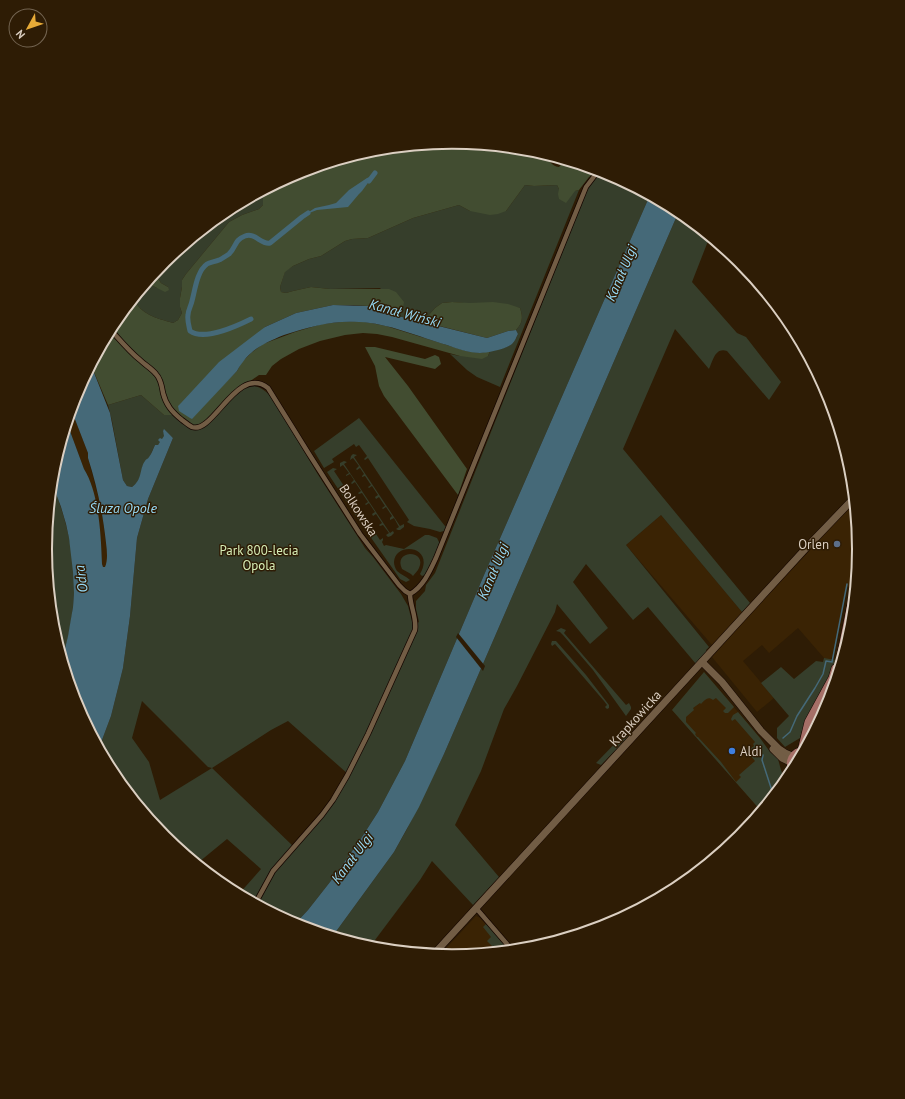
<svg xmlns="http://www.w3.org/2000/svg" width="905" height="1099" font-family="'PT Sans',sans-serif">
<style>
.built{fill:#3a2304}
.green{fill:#363e2b;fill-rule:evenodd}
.forest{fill:#424d31}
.water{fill:#456978}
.pier{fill:#2e1c05}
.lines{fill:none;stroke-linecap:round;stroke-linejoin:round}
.stream{stroke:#456978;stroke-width:1.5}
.canal{stroke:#456978;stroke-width:5}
.street-casing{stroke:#150600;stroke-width:6}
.secondary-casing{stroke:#150600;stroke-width:8}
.primary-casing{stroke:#150600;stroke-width:8}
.street{stroke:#725d45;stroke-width:4.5}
.secondary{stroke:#725d45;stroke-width:7}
.primary{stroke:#a66f67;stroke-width:7}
.service-dot{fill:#5c6f8a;stroke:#2e1c05;stroke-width:1.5}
.shop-dot{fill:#3f7fe0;stroke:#2e1c05;stroke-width:1.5}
.labels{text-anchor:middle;stroke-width:3;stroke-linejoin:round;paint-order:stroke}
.street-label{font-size:13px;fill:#dbcfc2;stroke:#2e1c05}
.poi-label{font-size:13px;fill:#dbcfc2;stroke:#2e1c05;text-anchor:end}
.park-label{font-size:13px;fill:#d7efb7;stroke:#2e1c05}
.water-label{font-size:14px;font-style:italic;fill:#96d9f5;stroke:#2e1c05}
.rim{fill:none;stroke:#dbcfc2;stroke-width:2}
</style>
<rect width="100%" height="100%" fill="#2e1c05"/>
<!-- built -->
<g class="built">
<polygon points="71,409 88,453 88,458 102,511 107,552 107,564 105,567 103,567 102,564 101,542 95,501 87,474 84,469 67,423"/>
<polygon points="855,497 860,550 858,569 854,586 846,587 832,657 830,660 824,658 798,628 769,653 762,645 743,661 774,698 757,712 712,657 750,614 811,549 811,543"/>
<polygon points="661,515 742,612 737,619 712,645 626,545"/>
<polygon points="704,672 760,738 762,812 672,710"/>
<polygon points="476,916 480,918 486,924 510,951 452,957 439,956"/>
</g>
<!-- green -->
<g class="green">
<path d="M600,170L609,173L650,195L484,575L405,761L378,812L360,840L330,882L308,910L294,925L238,895L261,869L227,839L199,862L202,869L164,837L114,776L99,748L111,716L123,668L130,616L137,538L148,499L173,438L163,430V431L165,436L162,440L160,438L161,442L158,445H155L149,458L142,467V472L137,483L132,487L127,486L123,480L112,421L108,405L141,395L164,415H176L190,426C201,418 239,386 251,386C259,385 267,392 272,398L317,473L365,548L373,557L401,594L408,606L412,621L416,624L419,622L416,609V601L425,591L426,585L435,573L589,185ZM142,701L208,767L212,768L160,800L149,762L132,738ZM288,721L348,774L310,829L294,847L212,768L271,730Z"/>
<path d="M525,185L534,186L557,185L559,189L575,191L579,190L500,387L477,377L467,370L450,354L460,356H488L490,351C504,348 512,349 518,334L516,330C523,323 523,317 520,308L452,302L442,303L435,308L427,317L414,316L412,319L398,316L402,312L380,288L330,289L311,287L293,291L286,293L281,292L280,287L285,271L293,266L309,259L321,256L345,241L352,239L368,238L413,218L459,205L470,211H506Z"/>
<path d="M265,190L263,196V205L259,209L242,215L229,222L186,274L182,280V287L180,298V307L182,313L178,320L173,323C157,318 140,315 134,298L147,283L157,288L168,287L161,283L157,277L159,272L166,266L173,254L226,211Z"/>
<path d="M679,211L710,236L692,282L737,333L746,337L781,382L769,400L727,351C715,347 713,361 709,369L675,329L623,449L750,603L742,612L661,515L626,545L709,647L706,650L707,653L696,664L648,607L633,620L586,564L573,582L608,628L590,644L557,604L555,612L517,686L504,709L481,771L455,825L499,877L473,905L432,861L420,880L369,948L332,937L394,852L407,829L444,754Z"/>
<polygon points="359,418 445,526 447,527 444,531 440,532 430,529 414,526 407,522 409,520 368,458 365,460 364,459 367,456 359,445 356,447 354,444 332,459 334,462 324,468 314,451"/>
<polygon points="353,454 357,455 354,457 400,526 404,524 404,527 400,530 398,530 396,529 399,527 394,518 390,520 390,518 392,516 386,507 383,509 382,508 385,506 379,497 376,499 375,497 378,495 372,486 369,488 368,487 371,485 365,476 362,477 362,476 364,474 360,468 357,470 356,469 359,466 353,458 350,460 351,456"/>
<polygon points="344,461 347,462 344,464 390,533 393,531 394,533 391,536 388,537 386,535 389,533 383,525 380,526 379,525 382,523 376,514 373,516 372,514 375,512 369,503 366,505 365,504 368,502 362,493 359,494 358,493 361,491 355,482 352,484 351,483 354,480 350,474 346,476 346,475 349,473 343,465 340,467 340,463"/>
<path d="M333,468L337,469L334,471L380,540L383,538V540L382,542L384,546L386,545L404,549L425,535H429L437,538L440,544L439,549L425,575L422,576L420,574C436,546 395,541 394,562C394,565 395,568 397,571C401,575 406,576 410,580L406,582L400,579L360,522L327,472Z"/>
<path d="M52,483C66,518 76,556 74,594C73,617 68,639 62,661L53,629L45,549Z"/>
<path d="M410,554C418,554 423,560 419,568C418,571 415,573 413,576L411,574L402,569C398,560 402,555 410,554Z"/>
<polygon points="561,628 566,630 564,633 626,705 629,703 631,707 631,709 626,716 593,670 563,635 560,632 556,631"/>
<polygon points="552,641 556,641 586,675 609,705 609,708 607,709 605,707 607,705 604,701 555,644 552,646 551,644"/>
<path d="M824,658L835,660C827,688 807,710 800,738L785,747L777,738V728L789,716L761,683L781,667L794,679L816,661L823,662Z"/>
<path d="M704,672L734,707L728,713H725L723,711L726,708L716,698L713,700C708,696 705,700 701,704L700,703L693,708L694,710L686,717V722L696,733L695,734L697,737H698L721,762L736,782L741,777L739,775L755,761L746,750L748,748L750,749L754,746L753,744L755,742L735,719L732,721L731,719L733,715L738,712L760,738L770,752L778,759L781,770L786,782L762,812L672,710Z"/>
<polygon points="627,731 628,737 601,765 596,763"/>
<polygon points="486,924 510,951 489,953 488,953 493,947 487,941 491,937 483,927"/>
</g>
<!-- forest -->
<g class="forest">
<path d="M453,142L532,150L548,155H546C550,161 551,166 559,167L565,160L599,170L589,177L579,190L575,191L566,203L559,199L558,194L559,189L557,185L534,186L525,185L506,211L498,214L490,215L470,211L459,205L413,218L368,238L352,239L345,241L321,256L309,259L293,266L285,272L280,287L281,292L286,293L293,291L311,287L330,289H389L396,292L404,302L402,312L398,316L368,306L353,305H333L296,313L265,327L220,388L237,371L242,362L251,353L263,344L295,332L322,324L341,322L358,321L371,323L386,326L466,351L480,353L490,351L488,356L482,359L460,356L392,337L377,334L363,333L345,335L320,341L299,349L281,359L272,366L266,375H259L249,382L250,386H245L205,425L195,428L176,415H164L141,395L108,405L91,365L114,323L134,298C140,315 157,318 173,323L178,320L182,313L180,307V298L182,287V280L186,274L229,222L242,215L259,209L263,205V196L265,190L297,173L373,150Z"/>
<polygon points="173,254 166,266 159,272 157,277 161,283 168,287 169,290 165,292 147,283 165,261"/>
<path d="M452,302L470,303L493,302L508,304L520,308C523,317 523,323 516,330L508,331L487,338L412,319L414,316L419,315L427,317L435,308L442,303Z"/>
<polygon points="365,347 375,347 425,359 435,355 439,357 441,364 435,369 385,357 408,386 467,469 458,495 384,396 379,386 375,366"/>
</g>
<!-- water -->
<g class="water">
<polygon points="373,176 362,191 359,194 348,207 317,210 304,215 315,208 329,205 336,203 349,190 367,178"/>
<polygon points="650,195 679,211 444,754 419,807 394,852 332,937 296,926 294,925 308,910 330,882 360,840 378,812 405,761 484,575"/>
<path d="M333,305L368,306L398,316L487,338L508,331L516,330L518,334C516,338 515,341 512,344C507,349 487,353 480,353C469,353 458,349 447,345C419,337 388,323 359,322C334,320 308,327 284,335C262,344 249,350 237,371L192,419L190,418L179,411L178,406L181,403L219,362L265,327L296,313Z"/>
<path d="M91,365L110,413L123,480L127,486L132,487C143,479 139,469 145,461C147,458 147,460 149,457C152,453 153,449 155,445H158L160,442L158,440L160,438L162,439L164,436L163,431L164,429L173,438L148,499L137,538L130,616L123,668L111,716L99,748L76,705L62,661L68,636L73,607L74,593L73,572L69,538L66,524L61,507L52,483L53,470L67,423L84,469C99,493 101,535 102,564L103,567H105C108,560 107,551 106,543C103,514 97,486 88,458V453L71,409L76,393Z"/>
</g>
<!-- pier -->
<polygon class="pier" points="458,633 485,666 483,671 456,637"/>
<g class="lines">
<!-- stream -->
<g class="stream">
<polyline points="783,738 790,732 797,716 815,688 823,674 826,661 832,662 847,584"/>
<polyline points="763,755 762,760 774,797"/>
</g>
<!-- canal -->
<g class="canal">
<polyline points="369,181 375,173"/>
<path d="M251,319C237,326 204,341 190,331C189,326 187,320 188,315C188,310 191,306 192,301C195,290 197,271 207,264C210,262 215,262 219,260C222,259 226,256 229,254C236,248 234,240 245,236C255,232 261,245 270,243L302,217L308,213"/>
</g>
<!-- street casing -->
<g class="street-casing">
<g id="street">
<path d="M110,329C120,340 129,351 140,360C145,365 151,368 156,374C161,379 162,387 163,393C166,405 172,412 182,420C185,422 188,425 192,427C213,435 237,364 268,388L309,454L360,534L399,585L405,591L410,594C423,587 430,571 436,558L586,187L599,170"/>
<path d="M255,904L273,871L322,815L333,800L347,776L368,734L415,630C417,618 410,606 410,594"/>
<polyline points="476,908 513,951"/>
</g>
</g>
<!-- secondary casing -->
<g class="secondary-casing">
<g id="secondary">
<polyline points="702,662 722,682 761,731 779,749 785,753 792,756"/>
<polyline points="773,749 782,758 790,762"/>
<polyline points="433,955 808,546 855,497"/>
</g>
</g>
<!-- primary casing -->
<g class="primary-casing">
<g id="primary">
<polyline points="838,677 840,664 841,653 858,569"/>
<polyline points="801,751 808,722 832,678 835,668"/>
<path d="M793,772C787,762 792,751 805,750"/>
</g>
</g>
<!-- street -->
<use href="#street" class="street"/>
<!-- secondary -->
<use href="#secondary" class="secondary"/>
<!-- primary -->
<use href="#primary" class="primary"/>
</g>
<!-- markers -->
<circle class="service-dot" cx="837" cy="544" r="4"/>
<circle class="shop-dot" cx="732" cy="751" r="4"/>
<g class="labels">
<!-- street labels -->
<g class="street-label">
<text transform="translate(359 510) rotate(57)" y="5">Bolkowska</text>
<text transform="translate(635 718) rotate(-48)" y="5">Krapkowicka</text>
</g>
<!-- poi labels -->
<g class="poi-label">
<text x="829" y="549">Orlen</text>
<text x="740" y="756" text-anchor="start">Aldi</text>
</g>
<!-- park labels -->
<g class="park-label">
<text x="259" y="555">Park 800-lecia<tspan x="259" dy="15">Opola</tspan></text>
</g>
<!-- water labels -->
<g class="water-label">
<text transform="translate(621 273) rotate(-67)" y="5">Kanał Ulgi</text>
<text transform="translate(405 313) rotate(15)" y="5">Kanał Wiński</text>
<text x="123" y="513">Śluza Opole</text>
<text transform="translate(493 571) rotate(-67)" y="5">Kanał Ulgi</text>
<text transform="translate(81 579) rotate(-97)" y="5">Odra</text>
<text transform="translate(352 858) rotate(-53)" y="5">Kanał Ulgi</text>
</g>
</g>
<!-- crop -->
<path d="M0 0H905V1099H0ZM52 549a400 400 0 1 1 800 0a400 400 0 1 1-800 0Z" fill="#2e1c05" fill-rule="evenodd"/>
<path class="rim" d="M52 549a400 400 0 1 1 800 0a400 400 0 1 1-800 0Z"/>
<!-- north arrow -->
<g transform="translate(28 28) rotate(230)"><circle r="19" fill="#2e1c05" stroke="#736451"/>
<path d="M0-3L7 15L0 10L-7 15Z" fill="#e8ab37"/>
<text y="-6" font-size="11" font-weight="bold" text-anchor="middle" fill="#dbcfc2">N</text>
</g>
</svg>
